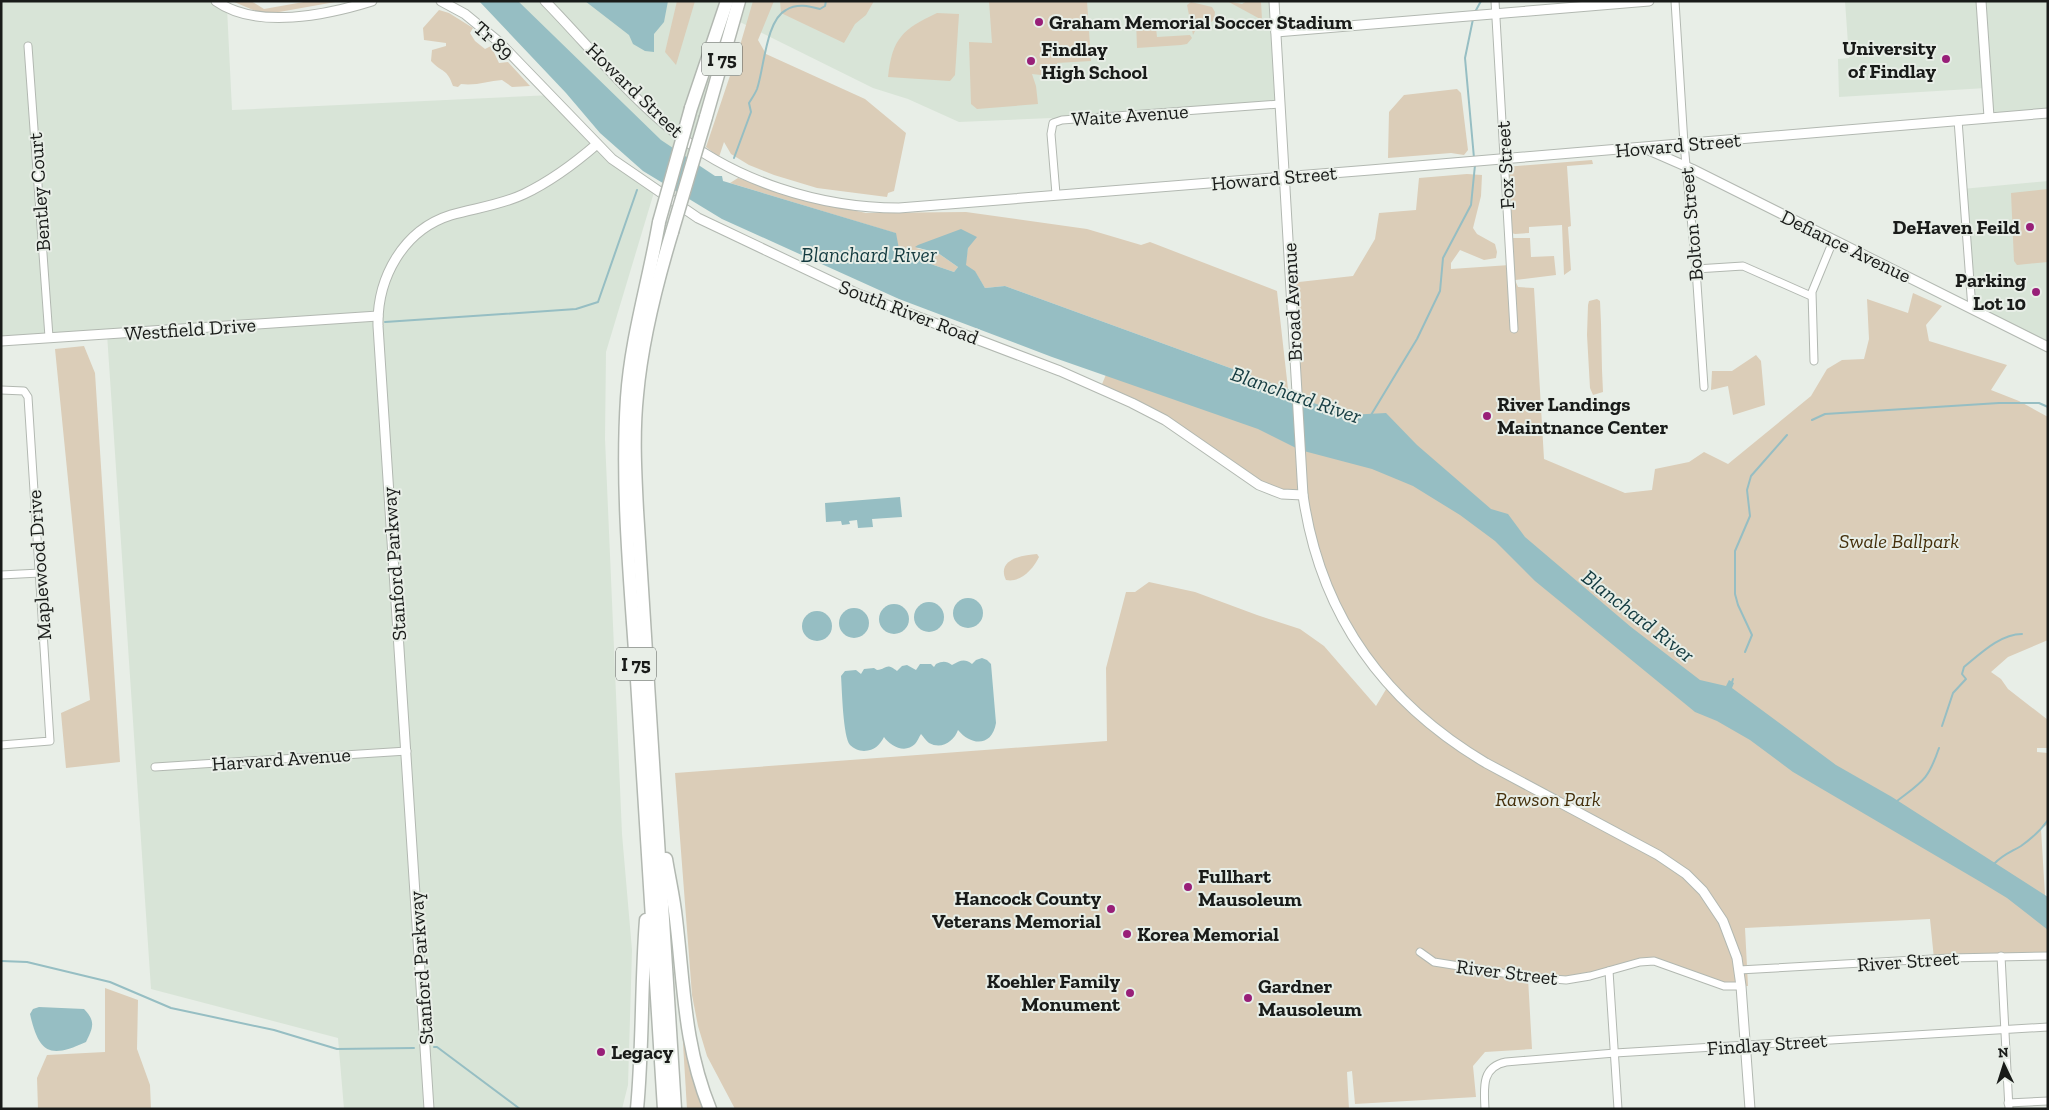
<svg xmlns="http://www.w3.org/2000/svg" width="2049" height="1110" font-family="'Zilla Slab',serif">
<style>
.built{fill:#d8e4d7}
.green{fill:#dbcdb8}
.water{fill:#96bec3}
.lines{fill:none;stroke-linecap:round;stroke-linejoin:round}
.stream{stroke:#96bec3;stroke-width:2}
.street-casing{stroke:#b2b8b1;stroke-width:9}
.secondary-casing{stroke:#b2b8b1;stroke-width:11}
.highway-casing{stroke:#b2b8b1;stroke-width:15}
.street{stroke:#fff;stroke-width:7}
.secondary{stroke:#fff;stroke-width:9}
.highway{stroke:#fff;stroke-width:12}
.highway-bridge-casing{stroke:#b2b8b1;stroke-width:15;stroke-linecap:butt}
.highway-bridge{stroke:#fff;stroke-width:12}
.poi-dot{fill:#981f78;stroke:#e8eee7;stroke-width:2}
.labels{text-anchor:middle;stroke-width:4;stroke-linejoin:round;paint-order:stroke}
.shield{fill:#e8eee7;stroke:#575a57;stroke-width:1}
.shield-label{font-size:19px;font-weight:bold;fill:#191b19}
.poi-label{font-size:20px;font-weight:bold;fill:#191b19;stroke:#e8eee7;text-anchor:start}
.street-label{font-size:20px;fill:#191b19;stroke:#e8eee7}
.park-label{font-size:20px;font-style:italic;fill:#45300c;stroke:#e8eee7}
.water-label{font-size:21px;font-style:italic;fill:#143b40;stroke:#e8eee7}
</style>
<rect width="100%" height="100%" fill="#e8eee7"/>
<!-- built -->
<g class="built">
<polygon points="1,1 216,1 227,8 232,110 552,95 632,174 655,189 606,352 605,439 622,834 632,950 628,1085 622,1109 344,1109 338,1038 151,989 107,334 1,342"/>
<polygon points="495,1 1274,1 1280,104 1053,123 1052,118 959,122 908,99 873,88 734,19 689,172"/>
<polygon points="1845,1 2048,1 2048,113 1989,117 1986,88 1839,97 1838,59 1849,58"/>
<polygon points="2048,181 2048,346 1972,309 1962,189"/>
</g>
<!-- green -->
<g class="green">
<polygon points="232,1 251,1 264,9 309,1 341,1 279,12 258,12"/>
<polygon points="677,1 695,1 676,65 665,52"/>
<polygon points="753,1 774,1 758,40 766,54 865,99 906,133 894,191 888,193 887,197 817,188 774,175 749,165 731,154 724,142 719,157 706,147 739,49"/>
<polygon points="780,1 874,1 866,15 855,24 844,43 781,13"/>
<polygon points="989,1 1087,1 1091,61 1057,63 1057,72 1050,72 1050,76 1032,74 1036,86 1038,104 977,109 971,104 969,42 992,43"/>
<polygon points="1227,1 1242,4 1247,1 1261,1 1262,20"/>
<polygon points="1191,2 1212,7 1215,12 1214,20 1211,22 1198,25 1193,35 1187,5"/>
<path d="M439,10L449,13L473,28L470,33L475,41L485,49L491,46L499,63L508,62L530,86L512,87L502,80C488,81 476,86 461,84L458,87L453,86C447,68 442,73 431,61L432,50L446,46V43L424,40L423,28Z"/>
<path d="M937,13L959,14L955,75L950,81L888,77C892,38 903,29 937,13Z"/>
<polygon points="1155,19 1157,37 1190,35 1192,38 1187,44 1181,45 1137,48 1136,20"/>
<polygon points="1457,89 1461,93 1468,150 1464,155 1451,153 1388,158 1389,112 1404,95"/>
<polygon points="1592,160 1593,164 1567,166 1571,226 1568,227 1571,270 1564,275 1562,225 1529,227 1529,233 1515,234 1508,232 1505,167"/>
<polygon points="1467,174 1482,175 1481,196 1473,228 1477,234 1495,244 1497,252 1496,258 1484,260 1460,250 1451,263 1451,269 1510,265 1509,238 1530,238 1531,257 1554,256 1556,275 1515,280 1518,287 1534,288 1544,459 1625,493 1652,490 1655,469 1689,462 1704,452 1728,464 1811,396 1827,369 1842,360 1864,359 1869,339 1867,299 1908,313 1913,293 1942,306 1926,325 1929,341 2007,365 1991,390 2019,401 2048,417 2048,640 2008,657 1991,672 2001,679 2008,689 2048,720 2048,748 2037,748 2037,752 2048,753 2048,824 2041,829 2045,895 2041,902 2048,906 2048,956 1934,959 1930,919 1745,928 1748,986 1728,987 1654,961 1590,976 1528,978 1532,1049 1485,1052 1473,1066 1476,1097 1355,1104 1352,1071 1347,1072 1349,1109 735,1109 707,1056 698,1026 692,995 675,773 1107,741 1106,668 1126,592 1135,592 1149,582 1195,592 1257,615 1300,629 1324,646 1376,706 1388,686 1345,626 1321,573 1303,495 1259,485 1165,420 1100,389 1115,353 1298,415 1290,283 1353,276 1375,239 1379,213 1416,210 1419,178"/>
<polygon points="738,178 797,198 866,213 966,212 1087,229 1141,245 1150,242 1277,291 1288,389 1005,286 985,288 975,272 965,265 968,248 916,248 938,253 958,267 954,272 922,261 899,249 895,233 730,183"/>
<polygon points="2048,189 2048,262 2017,265 2014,261 2011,193"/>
<path d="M1597,299L1600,301C1602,332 1601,362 1603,392L1593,395L1590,388L1587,335L1588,305L1589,301Z"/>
<polygon points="84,346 95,373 120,762 66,768 61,713 90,700 55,349"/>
<polygon points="1756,355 1761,361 1765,405 1733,415 1728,386 1711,390 1712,371 1732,371"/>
<path d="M1037,554L1039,557C1033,569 1021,583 1006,580C996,559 1023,555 1037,554Z"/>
<polygon points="105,988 138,1000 137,1049 150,1085 151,1109 38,1109 37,1078 47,1055 105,1052"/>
<polygon points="682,1027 706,1109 687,1109"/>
</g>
<!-- water -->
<g class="water">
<polygon points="479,1 518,1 661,140 715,176 722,176 723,181 896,233 899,249 922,261 954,272 958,267 938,253 915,247 918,245 961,229 977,237 968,248 966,265 975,271 985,288 1005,286 1288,389 1297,400 1305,400 1348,415 1386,413 1417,445 1491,509 1508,514 1525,537 1631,627 1700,680 1726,686 1729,680 1734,683 1732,688 1836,765 1892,797 2048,897 2048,930 2007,898 1979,881 1793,772 1750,740 1717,721 1695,712 1535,581 1495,541 1460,515 1413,486 1372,469 1300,450 1258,429 1052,357 899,299 722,219 643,171 600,133 566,93"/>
<polygon points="585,1 668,1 664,22 654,34 654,52 645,51 633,44 629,35"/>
<polygon points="900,497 902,517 872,519 873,527 858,528 857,520 849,521 850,524 842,525 841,521 826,522 825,503"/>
<circle cx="968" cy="613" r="15"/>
<circle cx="929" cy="617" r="15"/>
<circle cx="894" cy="619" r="15"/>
<circle cx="854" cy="623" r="15"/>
<circle cx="817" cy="626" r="15"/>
<path d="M982,658L987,660L991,664L996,723C992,747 971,746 958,730C954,741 942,750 929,743C926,741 923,736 921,734C919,737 917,742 915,744C905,754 890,746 884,737C879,746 875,750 864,751C859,751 853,748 850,745C843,737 842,689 841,676L845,671L856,670L861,674L864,669L874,668L877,670C887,669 886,662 897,671L902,666L907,665L916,670L920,664H931L934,667L936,664C943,661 946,661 952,665C960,661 964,658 972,664L976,660Z"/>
<path d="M39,1007L84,1009C96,1021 93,1028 86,1042C49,1059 39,1053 30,1014L33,1009Z"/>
</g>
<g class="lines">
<!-- stream -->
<g class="stream">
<polyline points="1475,12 1481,1"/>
<polyline points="1473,19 1465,58 1474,158"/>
<path d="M734,158L751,112L749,103C752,98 755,94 757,89C764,69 766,20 786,10C797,3 809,6 820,9L825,6L826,1"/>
<polyline points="385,322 576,309 598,302 637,190"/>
<polyline points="1371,415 1417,339 1440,291 1443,258 1471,205 1475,165"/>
<polyline points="1812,420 1825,414 1999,403 2039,403 2048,407"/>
<polyline points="1745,652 1752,635 1738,605 1735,594 1735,551 1750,516 1747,490 1751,476 1787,435"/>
<polyline points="1732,682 1733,679"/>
<path d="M1942,726L1953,693L1966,679L1962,674L1964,667C1980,654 2000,634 2022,634"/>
<path d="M1897,801C1923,781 1928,780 1939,748"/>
<path d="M1994,864C2002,855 2011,852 2021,846C2031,839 2041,830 2048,820"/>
<polyline points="1,961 27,962 110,982 171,1008 274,1030 337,1049 414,1048"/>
<polyline points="434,1047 437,1047 520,1109"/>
</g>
<!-- street casing -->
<g class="street-casing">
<g id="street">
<polyline points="1495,1 1514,329"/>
<polyline points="1675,1 1684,144 1696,269 1704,387"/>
<polyline points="28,46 49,337"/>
<polyline points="1958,120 1972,309"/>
<polyline points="1056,194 1051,134 1053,123 1062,120 1280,104"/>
<polyline points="1696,269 1743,266 1811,296"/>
<polyline points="1814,361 1812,292 1833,241"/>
<polyline points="1,390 24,391 28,397 50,741 1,745"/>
<polyline points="1,575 40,573"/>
<polyline points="155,767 407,751"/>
<polyline points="1420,952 1434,962 1528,977 1566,980 1590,976 1640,962 1654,961 1724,986 1741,986"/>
<polyline points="2001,956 2009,1109"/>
<polyline points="1739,970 1950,958 2048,956"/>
<polyline points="1609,971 1618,1109"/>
<polyline points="2008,1103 2048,1101"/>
<path d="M1485,1109C1484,1088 1481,1067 1506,1062L1615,1053L2048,1027"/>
</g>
</g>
<!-- secondary casing -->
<g class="secondary-casing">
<g id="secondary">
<path d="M216,1C257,30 327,15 372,1"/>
<polyline points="441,1 465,14 499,42 612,159 698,218 858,294 1060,371 1132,403 1165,420 1259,485 1282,494 1303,495"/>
<path d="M545,1C587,44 626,93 673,131C735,181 819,208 899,208L1370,170L2048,113"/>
<path d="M1274,1L1303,495C1320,614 1383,702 1486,763L1658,855L1686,874L1703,891L1723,921L1737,958L1741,986L1750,1109"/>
<polyline points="1981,1 1989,117"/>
<polyline points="1276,32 1649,1"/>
<polyline points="1644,148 1692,169 2048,347"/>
<polyline points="1,341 378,316"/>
<path d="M429,1109L378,326C377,278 403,230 451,215C475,208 501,205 524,194C551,181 574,164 597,144"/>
</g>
</g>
<!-- highway casing -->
<g class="highway-casing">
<g id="highway">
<polyline points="691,108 727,1"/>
<polyline points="706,117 739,1"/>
<path d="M659,222C649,281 631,338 627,398C621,492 631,587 637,680C646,823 655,966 664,1109"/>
<path d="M672,232C656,285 642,339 637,395C633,433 635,471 637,510L675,1109"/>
<path d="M666,859C669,878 674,899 676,919C684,985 684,1046 710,1109"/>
<path d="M637,1109C643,1046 641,983 646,920"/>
</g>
</g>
<!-- street -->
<use href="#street" class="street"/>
<!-- secondary -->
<use href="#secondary" class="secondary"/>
<!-- highway -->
<use href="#highway" class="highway"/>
<!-- highway-bridge casing -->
<g class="highway-bridge-casing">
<g id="highway-bridge">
<polyline points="659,222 691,108"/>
<polyline points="672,232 706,117"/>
</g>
</g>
<!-- highway-bridge -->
<use href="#highway-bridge" class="highway-bridge"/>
</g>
<!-- markers -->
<g class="poi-dot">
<circle cx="1039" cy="22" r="5"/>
<circle cx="1946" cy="59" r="5"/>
<circle cx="1031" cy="61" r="5"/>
<circle cx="2030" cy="227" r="5"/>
<circle cx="2036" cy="292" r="5"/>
<circle cx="1487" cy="416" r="5"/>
<circle cx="1188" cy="887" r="5"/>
<circle cx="1111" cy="909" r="5"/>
<circle cx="1127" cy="934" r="5"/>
<circle cx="1130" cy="993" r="5"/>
<circle cx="1248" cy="998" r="5"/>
<circle cx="601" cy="1052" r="5"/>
</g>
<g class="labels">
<!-- shield labels -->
<g class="shield">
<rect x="702" y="42.5" width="40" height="33" rx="4"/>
<rect x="616" y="647.5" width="40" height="33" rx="4"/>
</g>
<g class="shield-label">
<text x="722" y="66">I 75</text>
<text x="636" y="671">I 75</text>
</g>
<!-- poi labels -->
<g class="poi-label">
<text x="1049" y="29">Graham Memorial Soccer Stadium</text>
<text x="1936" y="55" text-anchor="end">University<tspan x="1936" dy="23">of Findlay</tspan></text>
<text x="1041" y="56">Findlay<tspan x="1041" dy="23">High School</tspan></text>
<text x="2020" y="234" text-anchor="end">DeHaven Feild</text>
<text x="2026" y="287" text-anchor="end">Parking<tspan x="2026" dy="23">Lot 10</tspan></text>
<text x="1497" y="411">River Landings<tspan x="1497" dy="23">Maintnance Center</tspan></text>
<text x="1198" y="883">Fullhart<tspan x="1198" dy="23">Mausoleum</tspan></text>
<text x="1101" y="905" text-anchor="end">Hancock County<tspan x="1101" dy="23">Veterans Memorial</tspan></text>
<text x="1137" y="941">Korea Memorial</text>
<text x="1120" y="988" text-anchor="end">Koehler Family<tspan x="1120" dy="23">Monument</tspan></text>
<text x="1258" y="993">Gardner<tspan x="1258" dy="23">Mausoleum</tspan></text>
<text x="611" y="1059">Legacy</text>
</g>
<!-- street labels -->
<g class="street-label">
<text transform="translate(494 40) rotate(42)" y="7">Tr 89</text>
<text transform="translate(635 90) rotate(44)" y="7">Howard Street</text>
<text transform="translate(1130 115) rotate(-4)" y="7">Waite Avenue</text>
<text transform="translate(1678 145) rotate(-5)" y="7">Howard Street</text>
<text transform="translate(1505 165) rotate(-93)" y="7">Fox Street</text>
<text transform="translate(1274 178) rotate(-5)" y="7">Howard Street</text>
<text transform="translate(39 192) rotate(-94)" y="7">Bentley Court</text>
<text transform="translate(1691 224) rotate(-95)" y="7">Bolton Street</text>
<text transform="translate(1846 246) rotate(26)" y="7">Defiance Avenue</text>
<text transform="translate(1292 302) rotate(-93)" y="7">Broad Avenue</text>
<text transform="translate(909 312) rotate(21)" y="7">South River Road</text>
<text transform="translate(190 329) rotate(-4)" y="7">Westfield Drive</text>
<text transform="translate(394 564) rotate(-94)" y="7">Stanford Parkway</text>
<text transform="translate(39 565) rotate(-94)" y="7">Maplewood Drive</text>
<text transform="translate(281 759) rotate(-4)" y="7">Harvard Avenue</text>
<text transform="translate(1908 961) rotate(-4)" y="7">River Street</text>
<text transform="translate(421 968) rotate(-94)" y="7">Stanford Parkway</text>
<text transform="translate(1507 972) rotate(7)" y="7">River Street</text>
<text transform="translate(1767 1044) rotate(-4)" y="7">Findlay Street</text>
</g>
<!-- park labels -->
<g class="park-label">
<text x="1899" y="548">Swale Ballpark</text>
<text x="1548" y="806">Rawson Park</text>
</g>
<!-- water labels -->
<g class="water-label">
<text x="869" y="262">Blanchard River</text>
<text transform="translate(1296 395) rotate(19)" y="7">Blanchard River</text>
<text transform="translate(1638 616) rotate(38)" y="7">Blanchard River</text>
</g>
</g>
<!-- border -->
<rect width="2049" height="1110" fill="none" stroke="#191b19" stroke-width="5"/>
<!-- north arrow -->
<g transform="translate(2004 1065) rotate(356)" stroke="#e8eee7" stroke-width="4" paint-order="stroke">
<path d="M0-4L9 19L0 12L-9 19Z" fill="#191b19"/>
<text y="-8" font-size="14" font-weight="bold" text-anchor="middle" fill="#191b19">N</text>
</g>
</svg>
